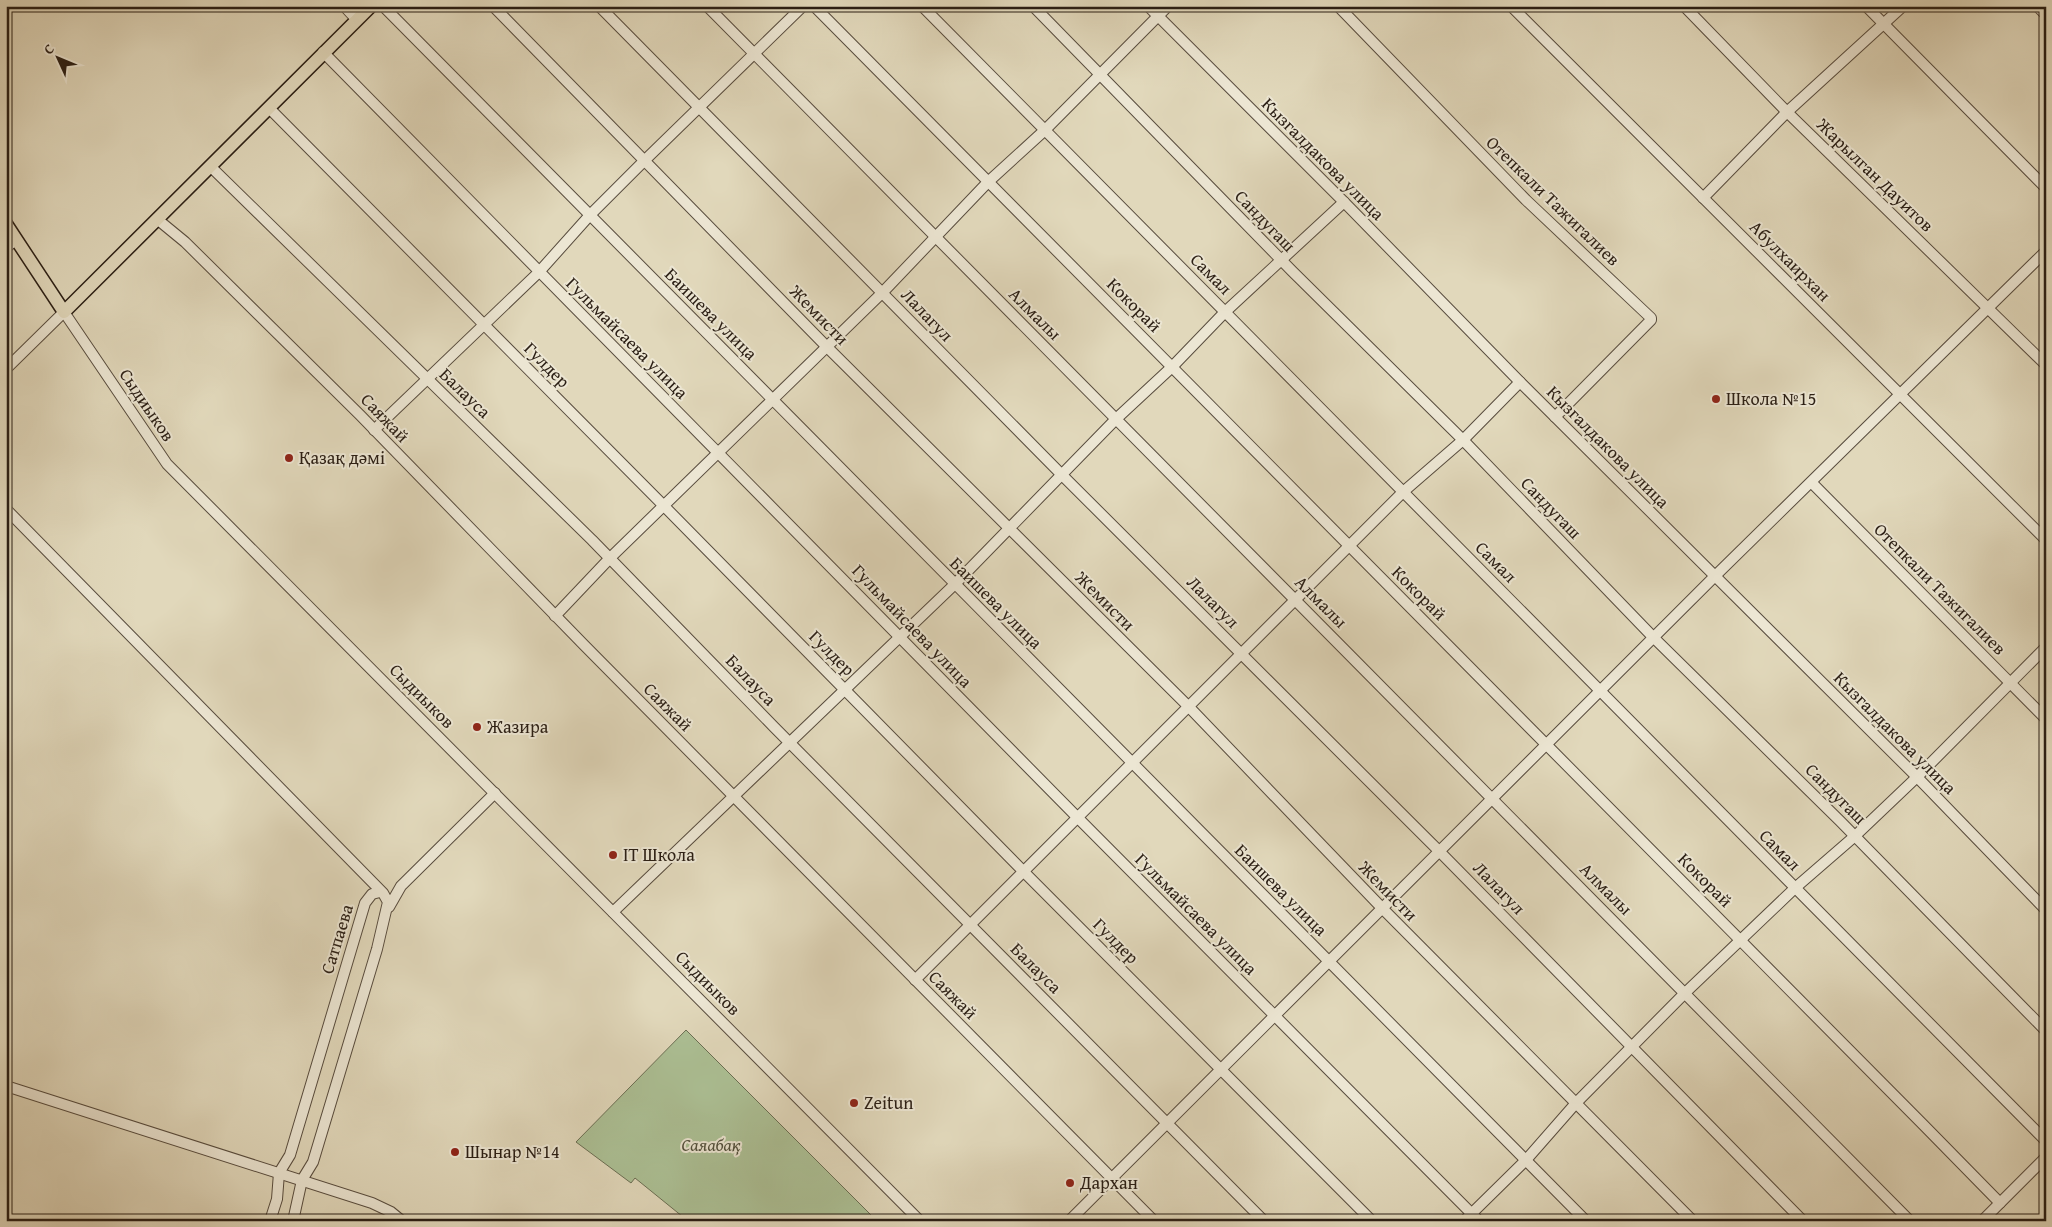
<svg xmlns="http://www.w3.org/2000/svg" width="2052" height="1227" font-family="'Gentium Book Plus',serif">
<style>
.green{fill:#acc095;stroke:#6b6f54}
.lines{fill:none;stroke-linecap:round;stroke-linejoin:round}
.minor-casing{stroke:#584c3e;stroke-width:12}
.major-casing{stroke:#2a1e14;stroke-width:15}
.minor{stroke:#ece6d3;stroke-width:10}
.major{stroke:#e1d8bb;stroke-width:12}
.poi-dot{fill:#8f2418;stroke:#ece6d3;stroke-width:2}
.labels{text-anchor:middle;stroke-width:4;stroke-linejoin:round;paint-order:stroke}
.street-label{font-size:18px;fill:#2a1e14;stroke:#ece6d3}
.poi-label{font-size:18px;fill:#2a1e14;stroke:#ece6d3;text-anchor:start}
.park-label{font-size:18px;font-style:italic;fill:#514f3b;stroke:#ece6d3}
</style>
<rect width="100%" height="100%" fill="#e1d8bb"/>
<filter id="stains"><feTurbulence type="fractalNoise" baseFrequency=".004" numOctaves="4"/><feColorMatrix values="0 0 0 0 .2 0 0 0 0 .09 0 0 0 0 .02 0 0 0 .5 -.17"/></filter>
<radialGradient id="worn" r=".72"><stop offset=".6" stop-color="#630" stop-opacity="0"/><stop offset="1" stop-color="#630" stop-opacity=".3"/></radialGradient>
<!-- green -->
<polygon class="green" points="686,1030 872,1216 867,1221 688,1221 635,1178 631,1183 576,1142"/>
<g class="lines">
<!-- minor casing -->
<g class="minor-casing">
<g id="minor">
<polyline points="344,6 357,20"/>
<polyline points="383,6 1586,1221"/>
<polyline points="493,6 827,347 1188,706 1382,908 1693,1221"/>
<polyline points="599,6 1062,475 1439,851 1803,1221"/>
<polyline points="707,6 1910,1221"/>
<path d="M814,6C1210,405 1607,802 2000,1203"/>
<polyline points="922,6 2046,1141"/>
<polyline points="1033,6 1292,271 1463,440 1653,637 1840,821 2046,1031"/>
<polyline points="1148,6 1344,202 1520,382 1917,777 2046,910"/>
<polyline points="1338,6 1526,200 1651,318 1651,320 1555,417"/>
<polyline points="1511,6 2046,540"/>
<polyline points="1684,6 1787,112 2046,365"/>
<polyline points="1866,6 2046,188"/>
<polyline points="2037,6 2046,15"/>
<polyline points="323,52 1077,817 1479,1221"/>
<polyline points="269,108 664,506 1024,872 1372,1221"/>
<polyline points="210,166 592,540 774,727 1264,1221"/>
<polyline points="1703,198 1787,112 1903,6"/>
<polyline points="157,219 185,242 360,415 584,645 1154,1221"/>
<polyline points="6,248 16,239"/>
<polyline points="6,369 64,312 167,464 920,1221"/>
<polyline points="374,430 539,272 590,215 644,161 803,6"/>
<polyline points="1812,483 2046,719"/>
<polyline points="6,509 383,893 388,902 377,949 313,1162 302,1180 293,1221"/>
<polyline points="555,616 610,558 883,292 988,182 1045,130 1168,6"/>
<polyline points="389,907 401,886 495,793"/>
<polyline points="613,912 955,584 1116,419 1172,367 1225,312 1344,202"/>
<polyline points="915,980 1403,492 1463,440 1520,382"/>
<polyline points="6,1086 372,1203 391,1212 402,1221"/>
<polyline points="270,1221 277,1199 279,1173 290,1155 365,903 372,894 380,892"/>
<polyline points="1069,1221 1715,576 2046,251"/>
<polyline points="1464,1221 1526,1160 1576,1103 1685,993 1795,888 1855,836 1917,777 2046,647"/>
<polyline points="1982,1221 2046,1157"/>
</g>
</g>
<!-- major casing -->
<g class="major-casing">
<polyline id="major" points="6,224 64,312 371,6"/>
</g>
<!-- minor -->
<use href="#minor" class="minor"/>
<!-- major -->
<use href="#major" class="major"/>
</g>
<!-- markers -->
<g class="poi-dot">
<circle cx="1716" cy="399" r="5"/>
<circle cx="289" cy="458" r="5"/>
<circle cx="477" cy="727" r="5"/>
<circle cx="613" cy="855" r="5"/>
<circle cx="854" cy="1103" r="5"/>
<circle cx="455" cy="1152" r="5"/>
<circle cx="1070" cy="1183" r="5"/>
</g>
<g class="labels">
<!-- street labels -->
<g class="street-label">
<text transform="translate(1323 159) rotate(45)" y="6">Кызгалдакова улица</text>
<text transform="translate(1875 175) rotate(44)" y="6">Жарылган Дауитов</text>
<text transform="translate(1553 201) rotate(44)" y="6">Отепкали Тажигалиев</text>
<text transform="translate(1265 221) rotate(46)" y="6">Сандугаш</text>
<text transform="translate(1790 261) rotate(45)" y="6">Абулхаирхан</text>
<text transform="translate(1211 274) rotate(45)" y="6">Самал</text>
<text transform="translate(1134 305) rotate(45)" y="6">Кокорай</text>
<text transform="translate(711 314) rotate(45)" y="6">Баишева улица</text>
<text transform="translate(1035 314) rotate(45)" y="6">Алмалы</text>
<text transform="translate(819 315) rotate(46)" y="6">Жемисти</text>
<text transform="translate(927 315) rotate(46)" y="6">Лалагул</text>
<text transform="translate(627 338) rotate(45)" y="6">Гульмайсаева улица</text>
<text transform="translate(547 365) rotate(45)" y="6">Гулдер</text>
<text transform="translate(465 393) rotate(44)" y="6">Балауса</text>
<text transform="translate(147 405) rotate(56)" y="6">Сыдиыков</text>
<text transform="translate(385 418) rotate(46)" y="6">Саяжай</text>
<text transform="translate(1608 447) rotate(45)" y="6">Кызгалдакова улица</text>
<text transform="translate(1551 508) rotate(46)" y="6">Сандугаш</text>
<text transform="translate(1496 562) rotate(45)" y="6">Самал</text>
<text transform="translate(1940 589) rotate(45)" y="6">Отепкали Тажигалиев</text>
<text transform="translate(1419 593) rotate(45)" y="6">Кокорай</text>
<text transform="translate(1105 601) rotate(45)" y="6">Жемисти</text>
<text transform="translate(1213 602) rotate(45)" y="6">Лалагул</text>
<text transform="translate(1321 602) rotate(45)" y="6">Алмалы</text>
<text transform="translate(996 603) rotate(45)" y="6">Баишева улица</text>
<text transform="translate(912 626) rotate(46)" y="6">Гульмайсаева улица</text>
<text transform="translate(832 653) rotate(45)" y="6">Гулдер</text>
<text transform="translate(751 680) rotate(46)" y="6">Балауса</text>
<text transform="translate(422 696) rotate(45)" y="6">Сыдиыков</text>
<text transform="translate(668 707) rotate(45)" y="6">Саяжай</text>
<text transform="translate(1895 733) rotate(45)" y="6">Кызгалдакова улица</text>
<text transform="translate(1836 794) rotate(45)" y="6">Сандугаш</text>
<text transform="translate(1780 850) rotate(45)" y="6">Самал</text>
<text transform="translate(1705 880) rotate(45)" y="6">Кокорай</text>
<text transform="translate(1499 888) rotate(46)" y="6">Лалагул</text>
<text transform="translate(1606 889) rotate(45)" y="6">Алмалы</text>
<text transform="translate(1281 890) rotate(45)" y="6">Баишева улица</text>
<text transform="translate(1388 891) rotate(46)" y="6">Жемисти</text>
<text transform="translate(1196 914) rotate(45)" y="6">Гульмайсаева улица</text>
<text transform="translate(337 939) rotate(-73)" y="6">Сатпаева</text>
<text transform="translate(1116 941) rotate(45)" y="6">Гулдер</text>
<text transform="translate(1036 968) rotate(45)" y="6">Балауса</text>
<text transform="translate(708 983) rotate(45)" y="6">Сыдиыков</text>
<text transform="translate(953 995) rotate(45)" y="6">Саяжай</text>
</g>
<!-- poi labels -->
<g class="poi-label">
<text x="1726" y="405">Школа №15</text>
<text x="299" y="464">Қазақ дәмі</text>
<text x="487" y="733">Жазира</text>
<text x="623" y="861">IT Школа</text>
<text x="864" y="1109">Zeitun</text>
<text x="465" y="1158">Шынар №14</text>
<text x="1080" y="1189">Дархан</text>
</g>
<!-- park labels -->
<g class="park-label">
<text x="711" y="1151">Саяабақ</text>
</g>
</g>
<!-- margin -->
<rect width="2052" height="1227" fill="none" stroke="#e1d8bb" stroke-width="25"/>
<rect x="8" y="8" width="2037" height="1212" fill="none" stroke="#2a1e14" stroke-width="2.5"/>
<rect x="12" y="12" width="2027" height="1202" fill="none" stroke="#2a1e14"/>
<!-- north arrow -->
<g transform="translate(58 58) rotate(314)" stroke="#ece6d3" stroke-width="4" paint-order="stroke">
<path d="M0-4L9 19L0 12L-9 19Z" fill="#2a1e14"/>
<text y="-8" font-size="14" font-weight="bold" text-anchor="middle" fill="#2a1e14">С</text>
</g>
<rect width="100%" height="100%" filter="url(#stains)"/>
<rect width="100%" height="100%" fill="url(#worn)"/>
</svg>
